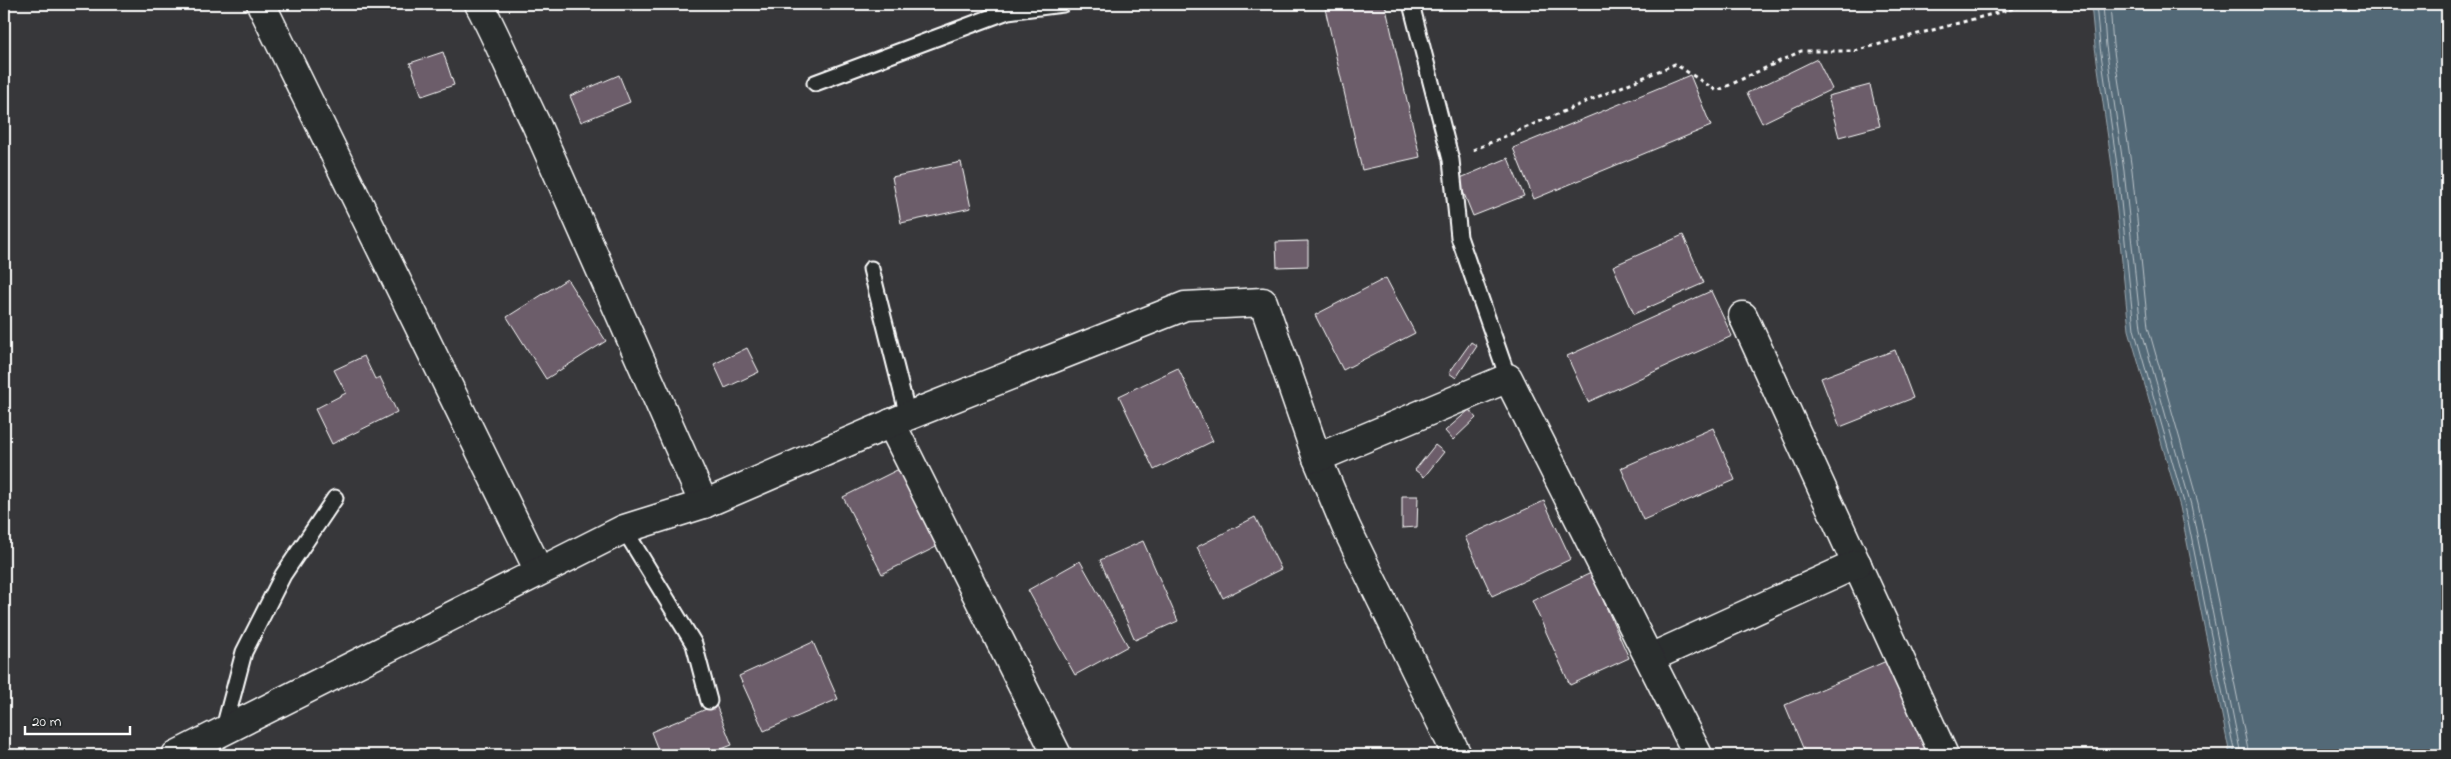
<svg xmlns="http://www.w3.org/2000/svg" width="2451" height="759" font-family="'Indie Flower',sans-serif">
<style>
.water{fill:#536977;stroke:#98a5ad}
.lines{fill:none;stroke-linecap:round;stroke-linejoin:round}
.shore{stroke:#bac3c9;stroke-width:1}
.building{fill:#6c5d6a;stroke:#fff}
.service-casing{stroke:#fff;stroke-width:19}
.minor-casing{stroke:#fff;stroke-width:31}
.path{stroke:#fff;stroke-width:3;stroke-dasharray:4 4;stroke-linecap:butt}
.service{stroke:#2a2d2e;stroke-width:15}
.minor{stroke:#2a2d2e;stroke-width:28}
</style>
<rect width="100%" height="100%" fill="#37373a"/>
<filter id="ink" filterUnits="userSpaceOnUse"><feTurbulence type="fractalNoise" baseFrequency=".02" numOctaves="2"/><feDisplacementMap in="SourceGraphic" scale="10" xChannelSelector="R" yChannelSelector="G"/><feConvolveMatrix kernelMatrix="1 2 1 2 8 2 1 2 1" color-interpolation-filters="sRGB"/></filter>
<g filter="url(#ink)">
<!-- water -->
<polygon class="water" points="2091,4 2447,4 2447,755 2230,755 2180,507 2129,330 2113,173 2095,47"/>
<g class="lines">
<!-- shore -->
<g class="shore">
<polyline points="2096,4 2100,47 2118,172 2134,329 2185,506 2235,755"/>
<polyline points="2103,4 2106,46 2124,171 2141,328 2191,505 2241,755"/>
<polyline points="2110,4 2113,45 2132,170 2148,327 2198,503 2249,755"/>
</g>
</g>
<!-- building -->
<g class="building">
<polygon points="793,4 817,4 794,9"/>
<polygon points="1324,4 1385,4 1420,157 1362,170"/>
<polygon points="443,52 454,85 422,96 410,63"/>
<polygon points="1817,59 1832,89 1762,123 1747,93"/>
<polygon points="619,75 630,102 581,122 570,96"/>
<polygon points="1690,75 1711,126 1534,199 1513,148"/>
<polygon points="1870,85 1880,126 1839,137 1828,96"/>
<polygon points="1508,158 1524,196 1473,216 1458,179"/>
<polygon points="961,162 971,208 901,223 892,177"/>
<polygon points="1683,235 1704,283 1634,314 1613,266"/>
<polygon points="1308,241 1308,266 1277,267 1276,242"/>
<polygon points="1386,278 1415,333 1343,370 1315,315"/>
<polygon points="567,279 606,341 546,379 507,317"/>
<polygon points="1711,291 1732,336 1588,402 1567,356"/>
<polygon points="1471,342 1477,346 1456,378 1449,373"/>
<polygon points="747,348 759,372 725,388 714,364"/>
<polygon points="1895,350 1913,398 1840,427 1821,378"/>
<polygon points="364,356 375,379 380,377 397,412 332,444 315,409 346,393 334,370"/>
<polygon points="1178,368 1213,441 1154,470 1119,396"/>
<polygon points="1469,410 1476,418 1453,440 1445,431"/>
<polygon points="1713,428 1735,480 1643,520 1621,468"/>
<polygon points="1435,445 1444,452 1424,477 1415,470"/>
<polygon points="901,468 940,545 882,574 843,497"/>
<polygon points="1402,496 1418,496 1417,527 1402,528"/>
<polygon points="1544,501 1571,559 1492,596 1465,537"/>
<polygon points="1255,517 1281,569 1223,598 1197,547"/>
<polygon points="1143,541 1178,621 1135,640 1100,560"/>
<polygon points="1080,561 1128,646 1075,675 1028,590"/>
<polygon points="1591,573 1629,658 1570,685 1532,601"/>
<polygon points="813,642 838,699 764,731 739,676"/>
<polygon points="1898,656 1940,755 1806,755 1785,705"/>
<polygon points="716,705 732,745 706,755 660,755 651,732"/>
<polygon points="319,749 322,755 306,755"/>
</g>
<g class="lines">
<!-- service casing -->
<g class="service-casing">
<g id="service">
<polyline points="1411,4 1451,160 1459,237 1508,378"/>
<polyline points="815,83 1008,11 1063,4"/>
<polyline points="871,269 908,416"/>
<polyline points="624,529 694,644 709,701"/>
<polyline points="223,732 244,652 283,575 335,498"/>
</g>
</g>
<!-- minor casing -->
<g class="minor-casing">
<g id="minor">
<polyline points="261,4 539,571"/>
<path d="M479,4C500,43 516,84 536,124L704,504"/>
<polyline points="1743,316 1944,755"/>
<polyline points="891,423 1057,755"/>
<polyline points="1317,458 1346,527 1457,755"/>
<polyline points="1650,658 1857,564"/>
<polyline points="176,755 624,529 704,504 908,416 1185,306 1263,302 1317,458 1508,378 1698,755"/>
</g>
</g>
<!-- path -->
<polyline class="path" points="1473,150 1675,64 1717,91 1801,51 1854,51 2030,4"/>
<!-- service -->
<use href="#service" class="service"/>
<!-- minor -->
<use href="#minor" class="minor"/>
</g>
</g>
<!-- margin -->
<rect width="2451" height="759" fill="none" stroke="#2a2d2e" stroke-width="20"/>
<rect x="10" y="10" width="2431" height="739" fill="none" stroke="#fff" stroke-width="2" filter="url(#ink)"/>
<!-- scale -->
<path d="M25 726v8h105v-8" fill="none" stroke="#ffffff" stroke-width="2.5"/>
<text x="32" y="726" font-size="15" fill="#ffffff" stroke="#2a2d2e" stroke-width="4" paint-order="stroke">20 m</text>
</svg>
